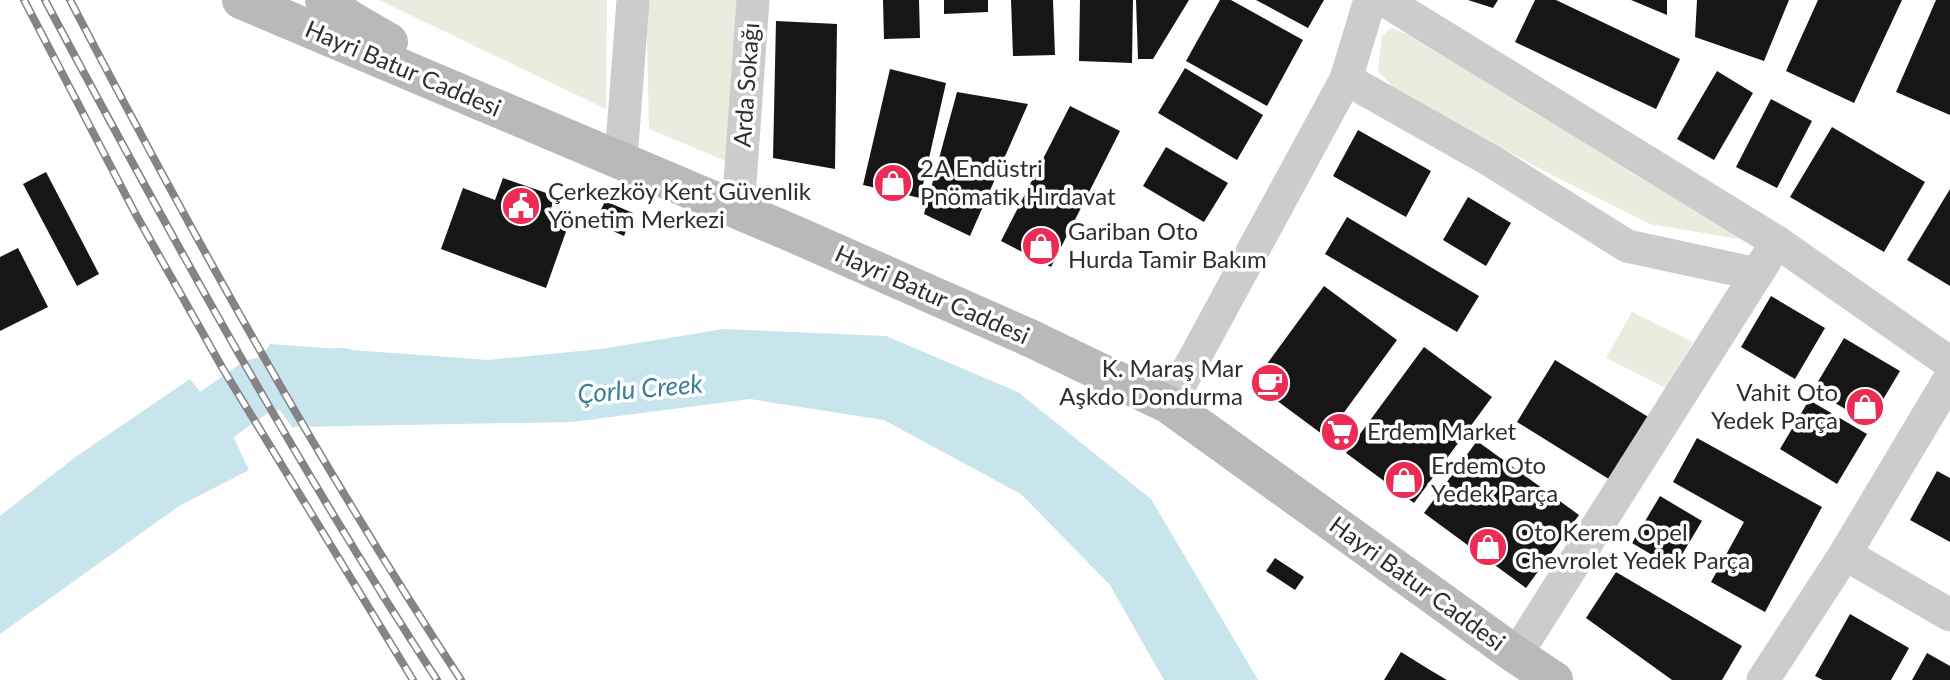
<svg xmlns="http://www.w3.org/2000/svg" width="1950" height="680" font-family="Lato,sans-serif">
<style>
.green{fill:#e8eddd}
.water{fill:#c8e4ed}
.lines{fill:none;stroke-linecap:round;stroke-linejoin:round}
.river{stroke:#c8e4ed;stroke-width:56}
.building{fill:#161616}
.street{stroke:#ccc;stroke-width:33}
.secondary{stroke:#b9b9b9;stroke-width:38}
.rail-casing{stroke:#848484;stroke-width:8}
.rail{stroke:#fff;stroke-width:5;stroke-dasharray:16;stroke-linecap:butt}
.labels{text-anchor:middle;stroke-width:7;stroke-linejoin:round;paint-order:stroke}
.street-label{font-size:24px;fill:#2f2f2f;stroke:#fff}
.poi-label{font-size:24px;fill:#2f2f2f;stroke:#fff;text-anchor:start}
.water-label{font-size:26px;font-style:italic;fill:#3a7e95;stroke:#fff}
</style>
<rect width="100%" height="100%" fill="#fff"/>
<!-- green -->
<g class="green">
<polygon points="379,0 607,0 606,109"/>
<polygon points="646,0 740,0 731,163 649,129"/>
<polygon points="1391,28 1425,41 1741,228 1739,239 1650,224 1546,172 1397,91 1378,71 1382,36"/>
<polygon points="1632,312 1693,342 1666,388 1606,358"/>
</g>
<!-- water -->
<g class="water">
<polygon points="724,329 886,336 1018,392 1151,499 1258,680 1164,680 1110,585 1021,494 884,420 750,399 572,422 292,427 268,394 264,353 270,344 488,360 601,349"/>
<polygon points="190,379 230,430 249,470 179,506 0,634 0,516 74,458"/>
</g>
<g class="lines">
<!-- river -->
<polyline class="river" points="154,459 256,387 285,380 342,376"/>
</g>
<!-- building -->
<g class="building">
<polygon points="883,0 919,0 920,38 884,39"/>
<polygon points="944,0 988,0 988,12 944,14"/>
<polygon points="1011,0 1053,0 1055,55 1013,56"/>
<polygon points="1080,0 1133,0 1132,63 1079,61"/>
<polygon points="1136,0 1189,0 1153,59 1138,59"/>
<polygon points="1220,0 1231,0 1303,40 1267,106 1186,61"/>
<polygon points="1256,0 1324,0 1308,28"/>
<polygon points="1468,0 1498,0 1493,8"/>
<polygon points="1535,0 1556,0 1680,59 1656,109 1515,42"/>
<polygon points="1631,0 1667,0 1667,15"/>
<polygon points="1697,0 1789,0 1764,61 1695,37"/>
<polygon points="1818,0 1902,0 1854,103 1786,71"/>
<polygon points="1936,0 1950,0 1950,115 1896,92"/>
<polygon points="776,21 837,24 835,169 773,158"/>
<polygon points="1185,68 1263,115 1237,160 1158,113"/>
<polygon points="890,69 946,83 920,198 863,185"/>
<polygon points="1717,71 1753,93 1714,160 1677,139"/>
<polygon points="957,92 1028,104 970,236 924,214"/>
<polygon points="1771,99 1812,121 1777,188 1736,167"/>
<polygon points="1070,106 1120,131 1051,267 1001,241"/>
<polygon points="1832,127 1925,182 1884,252 1790,197"/>
<polygon points="1358,130 1431,171 1406,217 1333,176"/>
<polygon points="1166,147 1228,183 1204,222 1143,186"/>
<polygon points="46,172 99,274 77,286 23,184"/>
<polygon points="503,178 555,196 548,218 568,226 546,288 441,249 463,188 495,200"/>
<polygon points="1950,189 1950,286 1907,260"/>
<polygon points="1468,197 1511,223 1486,266 1443,240"/>
<polygon points="605,201 633,213 624,236 595,223"/>
<polygon points="1347,217 1479,296 1457,332 1325,254"/>
<polygon points="18,248 48,307 0,331 0,257"/>
<polygon points="1324,286 1397,340 1326,437 1253,383"/>
<polygon points="1771,296 1825,328 1795,379 1741,347"/>
<polygon points="1844,338 1900,371 1869,423 1813,390"/>
<polygon points="1424,347 1492,397 1414,503 1346,453"/>
<polygon points="1555,360 1650,418 1612,481 1517,422"/>
<polygon points="1809,400 1867,434 1837,484 1780,449"/>
<polygon points="1697,438 1822,507 1765,612 1711,582 1744,522 1673,482"/>
<polygon points="1477,441 1579,515 1526,588 1424,513"/>
<polygon points="1937,471 1950,478 1950,542 1910,520"/>
<polygon points="1660,496 1702,521 1674,568 1632,543"/>
<polygon points="1275,558 1304,577 1295,590 1266,571"/>
<polygon points="1616,572 1742,646 1722,680 1672,680 1586,618"/>
<polygon points="1850,614 1909,648 1891,680 1823,680 1815,676"/>
<polygon points="1401,652 1430,670 1447,680 1384,680"/>
<polygon points="1927,653 1950,666 1950,680 1912,680"/>
</g>
<g class="lines">
<!-- street -->
<g class="street">
<polyline points="1384,0 1777,242 1950,363"/>
<polyline points="1346,79 1493,162 1627,246 1757,274"/>
<polyline points="621,159 633,0"/>
<polyline points="738,211 753,0"/>
<polyline points="1169,405 1346,79 1370,0"/>
<polyline points="1845,554 1950,615"/>
<polyline points="1516,655 1777,242"/>
<polyline points="1763,680 1845,554 1950,378"/>
</g>
<!-- secondary -->
<g class="secondary">
<polyline points="241,0 794,234 1032,339 1169,405 1516,655 1554,680"/>
<polyline points="324,0 351,20 389,42"/>
</g>
<!-- rail casing -->
<g class="rail-casing">
<g id="rail">
<polyline points="24,0 135,213 223,369 413,680"/>
<path d="M45,0C168,231 294,461 437,680"/>
<path d="M70,0C191,232 317,461 461,680"/>
</g>
</g>
<!-- rail -->
<use href="#rail" class="rail"/>
</g>
<!-- icons -->
<defs>
<g id="shop-disc" transform="scale(2.0125)"><circle r="9.5" fill="#ec2c54" stroke="#fff"/><path d="M-5-2.5h2.3a2.7 3.5 0 0 1 5.4 0H5L5.5 6h-11ZM-1.5-2.5h3a1.5 2.3 0 0 0-3 0Z" fill="#fff"/></g>
<g id="civic-disc" transform="scale(2.0125)"><circle r="9.5" fill="#ec2c54" stroke="#fff"/><path d="M-.6-6.5H3V-4.5H.6V-3L4-1V1h2V6H-6V1h2V-1L-.6-3ZM-1.2 2.5V6h2.4V2.5Z" fill="#fff"/></g>
<g id="cafe-disc" transform="scale(2.0125)"><circle r="9.5" fill="#ec2c54" stroke="#fff"/><path d="M-5.5-4.5H6V0H3Q3 3.5 0 3.5H-2.5Q-5.5 3.5-5.5 0ZM3-3.2v2h1.7v-2ZM-6 4.5H4V6H-6Z" fill="#fff"/></g>
<g id="supermarket-disc" transform="scale(2.0125)"><circle r="9.5" fill="#ec2c54" stroke="#fff"/><path d="M-6-5.5h2.5l.6 2H6L4.5 2H-2.5L-4.4-4H-6ZM-1.5 3.2a1.3 1.3 0 1 0 .1 0ZM3 3.2a1.3 1.3 0 1 0 .1 0Z" fill="#fff"/></g>
</defs>
<g fill-rule="evenodd">
<use href="#shop-disc" x="893" y="183"/>
<use href="#civic-disc" x="521" y="206"/>
<use href="#shop-disc" x="1041" y="246"/>
<use href="#cafe-disc" x="1270" y="383"/>
<use href="#shop-disc" x="1865" y="407"/>
<use href="#supermarket-disc" x="1340" y="432"/>
<use href="#shop-disc" x="1404" y="480"/>
<use href="#shop-disc" x="1488" y="547"/>
</g>
<g class="labels">
<!-- street labels -->
<g class="street-label">
<text transform="translate(403 69) rotate(23)" y="8">Hayri Batur Caddesi</text>
<text transform="translate(747 85) rotate(-86)" y="8">Arda Sokağı</text>
<text transform="translate(932 295) rotate(24)" y="8">Hayri Batur Caddesi</text>
<text transform="translate(1417 584) rotate(36)" y="8">Hayri Batur Caddesi</text>
</g>
<!-- poi labels -->
<g class="poi-label">
<text x="920" y="177">2A Endüstri<tspan x="920" dy="28">Pnömatik Hırdavat</tspan></text>
<text x="548" y="200">Çerkezköy Kent Güvenlik<tspan x="548" dy="28">Yönetim Merkezi</tspan></text>
<text x="1068" y="240">Gariban Oto<tspan x="1068" dy="28">Hurda Tamir Bakım</tspan></text>
<text x="1243" y="377" text-anchor="end">K. Maraş Mar<tspan x="1243" dy="28">Aşkdo Dondurma</tspan></text>
<text x="1838" y="401" text-anchor="end">Vahit Oto<tspan x="1838" dy="28">Yedek Parça</tspan></text>
<text x="1367" y="440">Erdem Market</text>
<text x="1431" y="474">Erdem Oto<tspan x="1431" dy="28">Yedek Parça</tspan></text>
<text x="1515" y="541">Oto Kerem Opel<tspan x="1515" dy="28">Chevrolet Yedek Parça</tspan></text>
</g>
<!-- water labels -->
<g class="water-label">
<text transform="translate(640 389) rotate(-5)" y="9">Çorlu Creek</text>
</g>
</g>
</svg>
